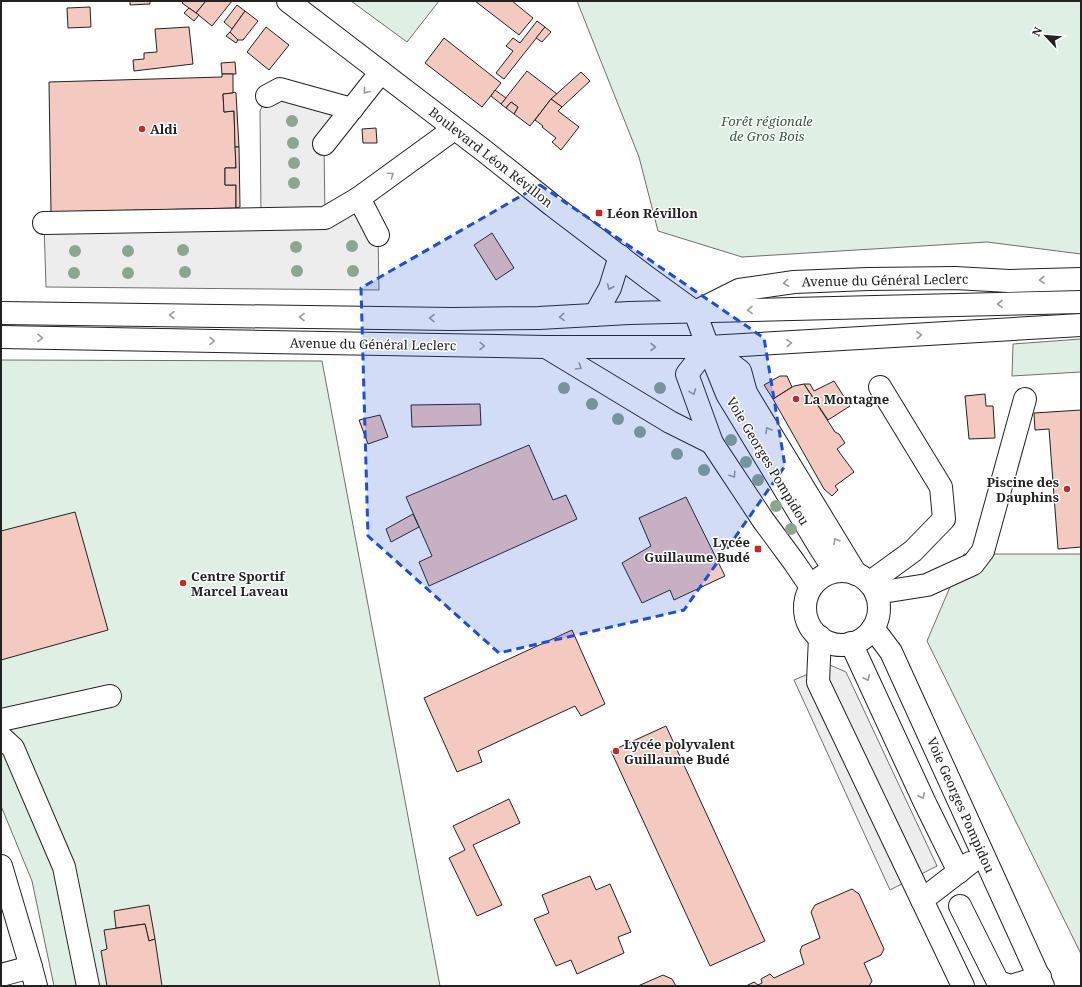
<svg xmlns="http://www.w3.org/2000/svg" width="1082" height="987" font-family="'Noto Serif',serif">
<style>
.green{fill:#e0efe3;stroke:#6f6f6f}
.parking{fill:#ededed;stroke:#6f6f6f}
.building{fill:#f3c9c0;stroke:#222}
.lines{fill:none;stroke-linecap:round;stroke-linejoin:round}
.minor-casing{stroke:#222;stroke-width:24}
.major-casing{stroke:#222;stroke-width:24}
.minor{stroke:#fff;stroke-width:22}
.major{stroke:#fff;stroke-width:22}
.tree{fill:#8da692}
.oneway{stroke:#9c9c9c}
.marked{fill:#1d4ed8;fill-opacity:0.2;stroke:#1d4ed8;stroke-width:3;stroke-dasharray:8 5;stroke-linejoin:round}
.poi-dot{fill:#c62828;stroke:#fff;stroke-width:1.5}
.labels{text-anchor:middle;stroke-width:3;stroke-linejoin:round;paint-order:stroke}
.park-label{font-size:13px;font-style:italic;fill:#2f5e38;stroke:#fff}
.poi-label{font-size:13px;font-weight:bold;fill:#222;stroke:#fff;text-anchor:start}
.street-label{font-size:13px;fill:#222;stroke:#fff}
</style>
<rect width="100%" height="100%" fill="#fff"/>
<!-- green -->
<g class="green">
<polygon points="351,1 439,1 407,42"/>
<polygon points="577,1 1081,1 1081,254 987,242 742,257 658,231 639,157"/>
<polygon points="1081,339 1081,372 1012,376 1013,344"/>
<polygon points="1,360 322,361 440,986 54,986 32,881 1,806"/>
<polygon points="964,554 1081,554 1081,954 927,641"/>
</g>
<!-- parking -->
<g class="parking">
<polygon points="267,96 352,109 324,144 325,217 359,198 378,235 379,290 46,287 44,223 261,219 260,111"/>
<polygon points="830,665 846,672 937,866 890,890 794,680"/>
</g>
<!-- building -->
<g class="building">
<polygon points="130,1 150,1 150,4 130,5"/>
<polygon points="184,1 206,1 196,13 182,3"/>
<polygon points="206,1 232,1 212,26 196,13"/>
<polygon points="475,1 512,1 533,18 519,35"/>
<polygon points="237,5 245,11 232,29 224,22"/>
<polygon points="90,7 91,27 68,28 67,8"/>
<polygon points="189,8 199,15 194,21 184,13"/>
<polygon points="245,11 258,21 243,40 238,40 230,32"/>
<polygon points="537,21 545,27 504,79 496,73 513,51 506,46 513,38 520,43"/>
<polygon points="189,27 193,64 134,71 133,60 144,59 144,53 157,52 155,29"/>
<polygon points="266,27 289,45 269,70 247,52"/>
<polygon points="545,27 551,32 542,42 536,38"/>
<polygon points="230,32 238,40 236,43 226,36"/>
<polygon points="444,38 501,83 482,107 425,63"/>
<polygon points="235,62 236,74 222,74 221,63"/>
<polygon points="527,71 557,94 551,99 530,126 514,114 518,107 511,102 506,108 501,104"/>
<polygon points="581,72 590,81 562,107 551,99"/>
<polygon points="222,74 233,74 233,93 223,94 224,112 234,111 236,168 225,168 225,185 236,185 236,208 51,212 49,82 222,77"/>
<polygon points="495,90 506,98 501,104 491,96"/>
<polygon points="234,92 236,93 239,147 235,147 234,111 224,112 223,94 233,93"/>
<polygon points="551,99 562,107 558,111 579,127 561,150 552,142 556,138 542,127 543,126 535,120"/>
<polygon points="511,102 518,107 514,114 506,108"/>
<polygon points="376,128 377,143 363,143 362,129"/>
<polygon points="235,147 239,147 240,207 236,208 236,185 225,185 225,168 236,168"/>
<polygon points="492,233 514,268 496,280 474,245"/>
<polygon points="780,376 787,376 792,387 773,399 764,385"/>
<polygon points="834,381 850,406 828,420 804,384 810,384 814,391"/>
<polygon points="804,384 835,432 839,434 845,443 837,449 854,472 835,486 838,490 832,496 824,489 773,399 794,386"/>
<polygon points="985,394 986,406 993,406 995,438 969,439 965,396"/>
<polygon points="480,404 481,425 412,427 411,405"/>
<polygon points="1081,410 1081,547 1058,549 1049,429 1035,430 1034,413"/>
<polygon points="380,415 388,437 368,444 359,420"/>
<polygon points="529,445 553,500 566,495 577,519 429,586 419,562 432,556 406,497"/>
<polygon points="686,497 725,576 674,600 670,590 642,603 622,563 651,546 639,518"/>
<polygon points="75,512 108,630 1,660 1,531"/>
<polygon points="413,514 419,527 391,542 386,529"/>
<polygon points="572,630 605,704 581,716 575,706 478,751 482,762 457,772 424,698"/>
<polygon points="666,726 765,941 710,966 611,751"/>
<polygon points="509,799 520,823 473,845 502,905 477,916 449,858 465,850 453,826"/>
<polygon points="590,876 596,890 610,884 631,932 618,937 624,953 577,974 571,960 556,966 534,919 549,913 542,895"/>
<polygon points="852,889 859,894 884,949 881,955 864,963 872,981 869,986 746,986 754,982 758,985 762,983 761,979 770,974 774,978 804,964 800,951 802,946 820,938 811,912 815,905"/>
<polygon points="149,905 155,939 149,941 145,924 116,928 114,911"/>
<polygon points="145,924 149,941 155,939 162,986 107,986 101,951 107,949 104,930"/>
<polygon points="663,975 672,979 676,986 638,986"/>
</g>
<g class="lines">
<!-- minor casing -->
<g class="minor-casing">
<g id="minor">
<polyline points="288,1 483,150 552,205 648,278 695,312"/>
<polyline points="267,96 280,89 352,109"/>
<polyline points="324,144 381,72"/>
<polyline points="359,198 454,129"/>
<polyline points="44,223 325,218 359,198 378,235"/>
<polyline points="695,312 739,290 794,282 868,279 955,278 1009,281 1081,279"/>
<polyline points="695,312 708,347 727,394 819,546 835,571"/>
<polyline points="546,347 670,422 712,443"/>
<polyline points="708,347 687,374 712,443 763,520 794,562 811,587"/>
<polyline points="708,347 740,371 746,393 856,574"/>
<circle cx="842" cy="608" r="37"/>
<polyline points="869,583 913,551 944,519 941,487 880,387"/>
<polyline points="876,593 927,585 973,564 983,551 1025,399"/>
<polyline points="873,628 891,652 1043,986"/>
<polyline points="820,637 818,682 922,900"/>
<polyline points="851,643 925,803 959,872"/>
<polyline points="1,720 110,696"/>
<polyline points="1,737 13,748 64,867 88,986"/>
<polyline points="960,906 998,982 1011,986 1040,977"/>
<polyline points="1,975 31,967"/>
<polyline points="963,986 922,900 970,863"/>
</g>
</g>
<!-- major casing -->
<g class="major-casing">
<g id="major">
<polyline points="1,313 452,319 539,318 629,313 1081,302"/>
<polyline points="595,315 610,288 620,256"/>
<polyline points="1,337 546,347 708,347 1081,325"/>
<polyline points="1,866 31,967 36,986"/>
</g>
</g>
<!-- minor -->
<use href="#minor" class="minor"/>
<!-- major -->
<use href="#major" class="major"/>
</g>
<!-- trees -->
<g class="tree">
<circle cx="292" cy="121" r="6"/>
<circle cx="293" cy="143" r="6"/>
<circle cx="294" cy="163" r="6"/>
<circle cx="294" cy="183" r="6"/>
<circle cx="352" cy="246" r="6"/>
<circle cx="296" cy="247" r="6"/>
<circle cx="183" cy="250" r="6"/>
<circle cx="75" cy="251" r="6"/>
<circle cx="128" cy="251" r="6"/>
<circle cx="297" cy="271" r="6"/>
<circle cx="353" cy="271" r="6"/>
<circle cx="185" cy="272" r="6"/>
<circle cx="74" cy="273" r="6"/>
<circle cx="128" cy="273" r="6"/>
<circle cx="564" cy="388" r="6"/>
<circle cx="660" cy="388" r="6"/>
<circle cx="592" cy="404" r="6"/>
<circle cx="618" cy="419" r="6"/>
<circle cx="640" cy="432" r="6"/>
<circle cx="731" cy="440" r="6"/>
<circle cx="677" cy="454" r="6"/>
<circle cx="746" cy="462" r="6"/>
<circle cx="704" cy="470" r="6"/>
<circle cx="758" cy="480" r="6"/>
<circle cx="776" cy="506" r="6"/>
<circle cx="791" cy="529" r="6"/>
</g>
<!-- one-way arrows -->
<defs><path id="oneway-chevron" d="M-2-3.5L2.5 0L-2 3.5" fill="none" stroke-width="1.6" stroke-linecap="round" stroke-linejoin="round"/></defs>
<g class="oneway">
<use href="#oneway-chevron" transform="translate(366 91) rotate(128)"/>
<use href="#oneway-chevron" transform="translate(391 175) rotate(-35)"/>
<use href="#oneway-chevron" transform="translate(1042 280) rotate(178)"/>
<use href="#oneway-chevron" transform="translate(786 283) rotate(172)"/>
<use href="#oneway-chevron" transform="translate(610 287) rotate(113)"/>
<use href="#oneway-chevron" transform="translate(1000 304) rotate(179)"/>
<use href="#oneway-chevron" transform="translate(750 310) rotate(179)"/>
<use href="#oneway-chevron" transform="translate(172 315) rotate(-179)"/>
<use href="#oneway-chevron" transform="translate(302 317) rotate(-179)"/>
<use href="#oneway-chevron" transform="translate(562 317) rotate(177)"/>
<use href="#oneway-chevron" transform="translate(432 318) rotate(-179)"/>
<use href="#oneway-chevron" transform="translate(919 335) rotate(-3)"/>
<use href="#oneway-chevron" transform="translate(40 338) rotate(1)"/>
<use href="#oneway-chevron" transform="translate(212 341) rotate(1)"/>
<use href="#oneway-chevron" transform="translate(789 343) rotate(-3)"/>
<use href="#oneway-chevron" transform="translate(482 346) rotate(1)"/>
<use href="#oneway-chevron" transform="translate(653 347)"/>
<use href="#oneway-chevron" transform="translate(579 367) rotate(31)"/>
<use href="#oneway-chevron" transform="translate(693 392) rotate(70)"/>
<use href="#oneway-chevron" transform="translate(768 430) rotate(-121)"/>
<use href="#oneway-chevron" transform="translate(733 475) rotate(56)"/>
<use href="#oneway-chevron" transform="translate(836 541) rotate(-121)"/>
<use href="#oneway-chevron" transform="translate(867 678) rotate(65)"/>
<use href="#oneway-chevron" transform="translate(922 796) rotate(65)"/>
</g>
<!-- marked area -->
<path class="marked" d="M540,185L764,338L785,466L684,610L499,653L368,536L361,288Z"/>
<!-- markers -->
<g class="poi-dot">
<circle cx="142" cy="129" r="4"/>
<rect x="595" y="209" width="8" height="8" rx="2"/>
<circle cx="796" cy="399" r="4"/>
<circle cx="1067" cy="489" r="4"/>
<rect x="754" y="545" width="8" height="8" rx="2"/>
<circle cx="183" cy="583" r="4"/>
<circle cx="616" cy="751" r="4"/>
</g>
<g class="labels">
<!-- park labels -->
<g class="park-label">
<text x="767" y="126">Forêt régionale<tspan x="767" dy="15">de Gros Bois</tspan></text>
</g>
<!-- poi labels -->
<g class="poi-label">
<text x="150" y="134">Aldi</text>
<text x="607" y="218">Léon Révillon</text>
<text x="804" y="404">La Montagne</text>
<text x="1059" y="487" text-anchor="end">Piscine des<tspan x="1059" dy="15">Dauphins</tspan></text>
<text x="750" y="547" text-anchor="end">Lycée<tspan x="750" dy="15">Guillaume Budé</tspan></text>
<text x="191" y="581">Centre Sportif<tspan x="191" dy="15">Marcel Laveau</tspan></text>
<text x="624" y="749">Lycée polyvalent<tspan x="624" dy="15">Guillaume Budé</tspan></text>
</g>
<!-- street labels -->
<g class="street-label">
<text transform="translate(491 157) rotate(38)" y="5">Boulevard Léon Révillon</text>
<text transform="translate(885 280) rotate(-1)" y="5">Avenue du Général Leclerc</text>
<text transform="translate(373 344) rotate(1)" y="5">Avenue du Général Leclerc</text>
<text transform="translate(768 461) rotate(59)" y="5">Voie Georges Pompidou</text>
<text transform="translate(961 805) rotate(66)" y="5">Voie Georges Pompidou</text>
</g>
</g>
<!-- border -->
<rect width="1082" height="987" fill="none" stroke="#222222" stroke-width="4"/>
<!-- north arrow -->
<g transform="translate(1046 36) rotate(296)" stroke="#ffffff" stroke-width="3" paint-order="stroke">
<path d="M0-3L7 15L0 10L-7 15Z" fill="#222222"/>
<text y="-6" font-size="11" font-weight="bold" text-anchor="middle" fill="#222222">N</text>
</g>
</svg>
